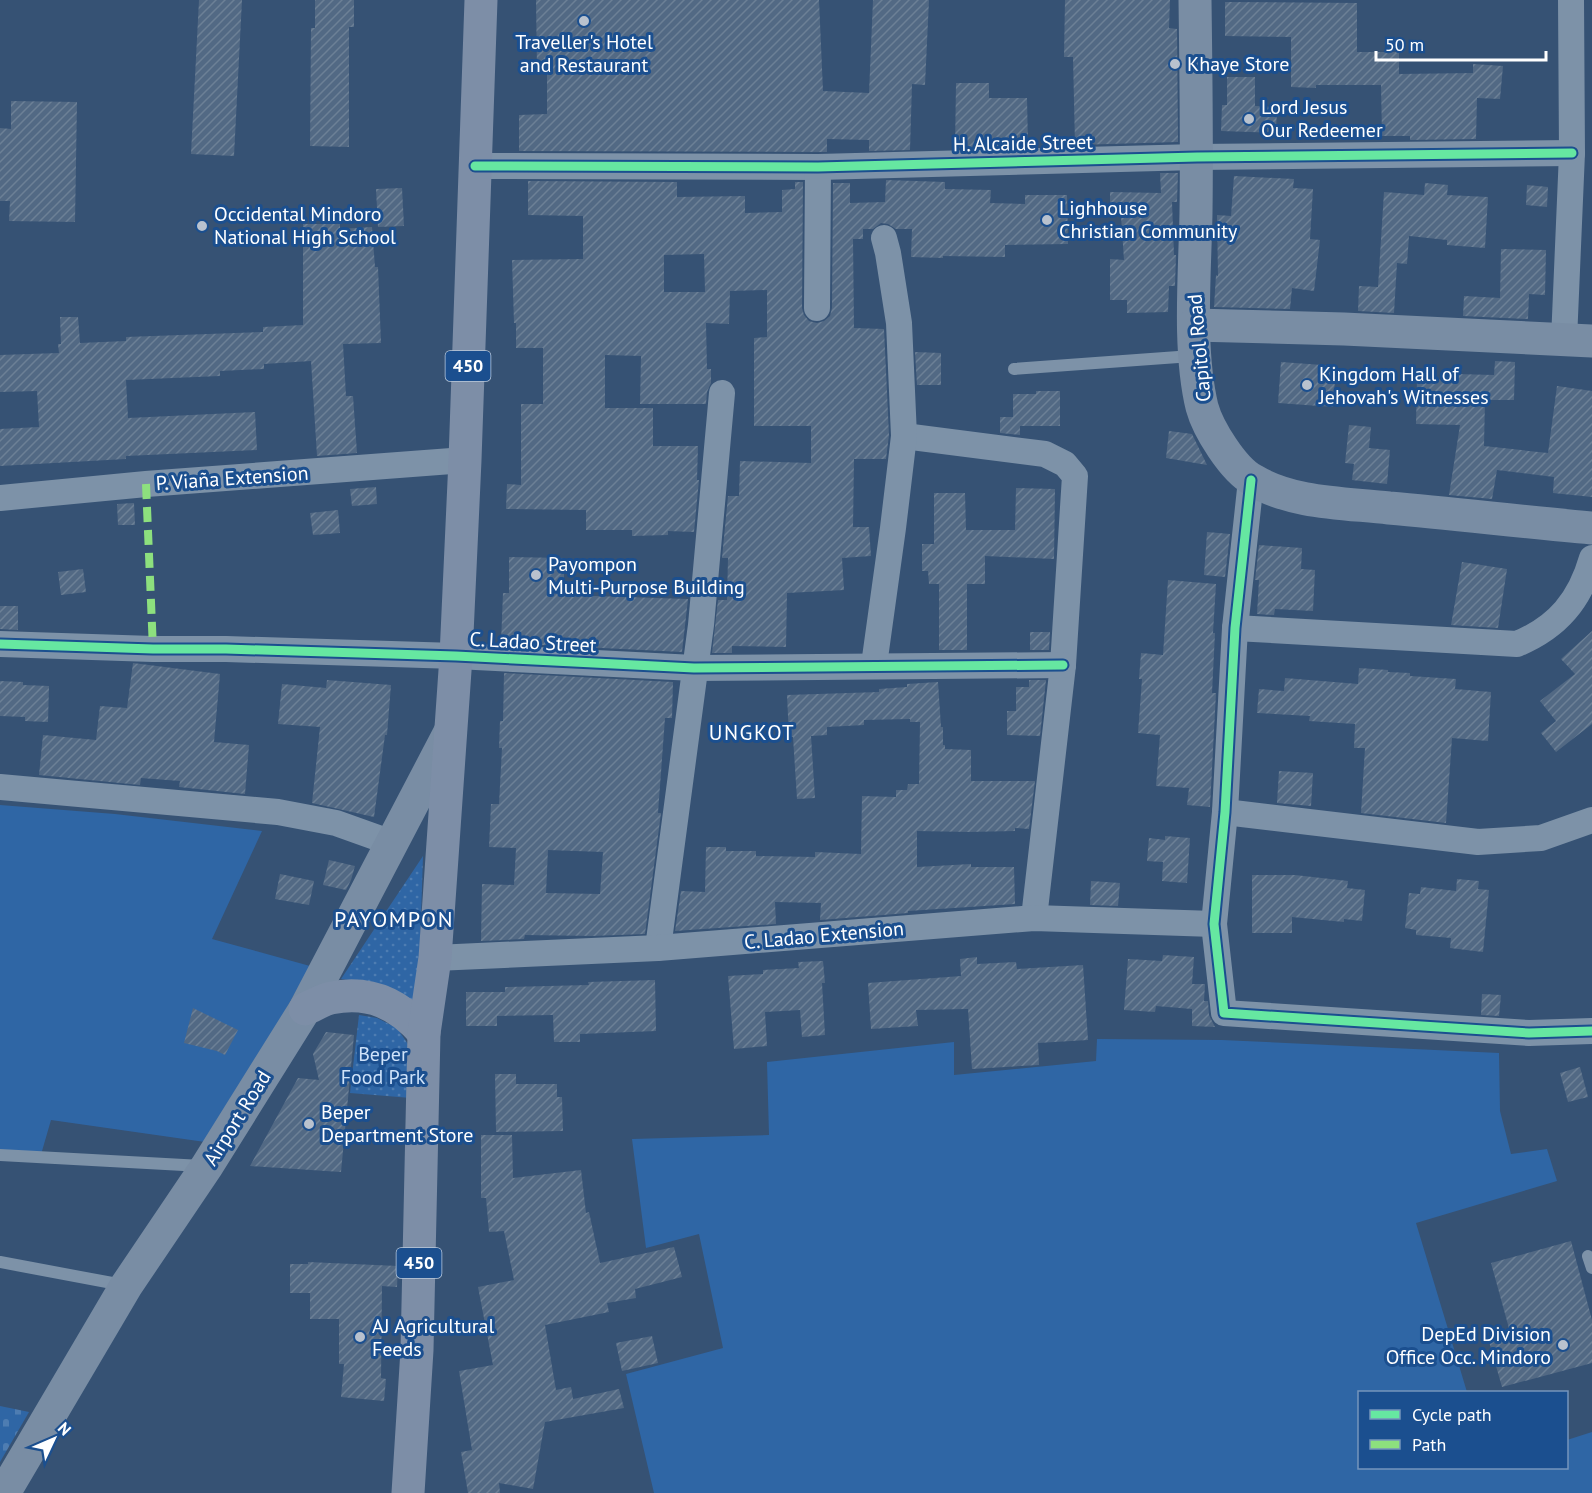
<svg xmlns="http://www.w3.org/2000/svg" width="1592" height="1493" font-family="'PT Sans',sans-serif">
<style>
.green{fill:#2f66a5}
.cemetery{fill:url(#cemetery-stones)}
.park{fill:url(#park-dots)}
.building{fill:url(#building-hatch);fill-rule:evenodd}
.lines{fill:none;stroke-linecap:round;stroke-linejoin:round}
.lane{stroke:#7d92a8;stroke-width:12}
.street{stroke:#7d92a8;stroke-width:26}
.secondary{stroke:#798da4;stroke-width:33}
.primary{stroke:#7d8ea7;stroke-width:33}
.quiet{stroke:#8de07e;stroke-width:8;stroke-dasharray:15 8;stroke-linecap:butt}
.cycleway-casing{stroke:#1b4f8f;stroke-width:13}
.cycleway{stroke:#66e7a1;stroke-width:9}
.poi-dot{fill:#b9c2ce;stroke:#1b4f8f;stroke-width:2}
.labels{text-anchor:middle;stroke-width:6;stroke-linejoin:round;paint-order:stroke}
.shield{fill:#1b4f8f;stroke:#bbcadd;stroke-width:1.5}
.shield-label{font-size:18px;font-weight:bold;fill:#fff}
.poi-label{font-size:20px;fill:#fff;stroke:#1b4f8f;text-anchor:start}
.street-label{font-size:20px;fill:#fff;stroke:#1b4f8f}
.park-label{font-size:20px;fill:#cfe3fa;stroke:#1b4f8f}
.neighbourhood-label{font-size:21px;letter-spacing:1.5px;fill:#fff;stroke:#1b4f8f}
.quarter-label{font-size:22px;letter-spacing:1.5px;fill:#fff;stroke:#1b4f8f}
</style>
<defs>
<pattern id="cemetery-stones" width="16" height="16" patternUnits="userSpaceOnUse" patternTransform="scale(1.5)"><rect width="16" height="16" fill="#2f66a5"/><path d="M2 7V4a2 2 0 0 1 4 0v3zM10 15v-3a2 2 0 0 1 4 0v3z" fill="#4e7db2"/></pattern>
<pattern id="park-dots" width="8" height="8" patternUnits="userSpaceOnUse" patternTransform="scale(1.5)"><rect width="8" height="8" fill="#2f66a5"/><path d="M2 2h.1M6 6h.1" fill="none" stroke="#4e7db2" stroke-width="1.8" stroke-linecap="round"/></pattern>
<pattern id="building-hatch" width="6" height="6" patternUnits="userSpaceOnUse" patternTransform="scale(1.5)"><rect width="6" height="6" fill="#526984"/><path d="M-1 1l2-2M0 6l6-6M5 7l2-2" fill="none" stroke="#6c8096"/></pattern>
</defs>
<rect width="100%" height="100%" fill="#365274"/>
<!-- green -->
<g class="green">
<polygon points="0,805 115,814 262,831 212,939 310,966 212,1143 51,1120 40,1158 0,1151"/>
<polygon points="1097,1039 1222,1040 1499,1053 1500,1111 1511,1154 1547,1149 1557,1181 1416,1223 1467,1392 1360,1392 1360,1468 1566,1468 1567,1440 1592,1432 1592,1493 654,1493 626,1374 723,1348 699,1234 646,1248 632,1139 769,1135 767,1062 954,1042 954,1075 1096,1061"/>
</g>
<!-- cemetery -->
<polygon class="cemetery" points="0,1406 29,1412 0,1462"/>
<!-- park -->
<g class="park">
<polygon points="423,856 418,1007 372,983 341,979"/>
<polygon points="359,1015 377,1018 397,1028 414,1053 411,1098 350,1093"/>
</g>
<!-- building -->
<g class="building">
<polygon points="199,0 242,0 234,156 191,154"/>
<polygon points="315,0 354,0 354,27 349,27 349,147 310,146 311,28 315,28"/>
<polygon points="536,0 819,0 823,91 869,93 873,0 929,0 925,85 912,84 910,150 869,151 869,140 827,139 827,152 519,151 519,115 547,114 547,71 537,71"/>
<polygon points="1065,0 1170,0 1169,28 1177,29 1178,142 1075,145 1073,57 1064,57"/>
<polygon points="1225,2 1357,3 1357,52 1399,52 1399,74 1473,73 1473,64 1503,66 1500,99 1477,98 1476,139 1410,140 1410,136 1382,136 1381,85 1316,85 1316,88 1291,87 1291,37 1225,36"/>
<polygon points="1227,77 1255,77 1255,106 1277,107 1276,133 1221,131 1222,105 1227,105"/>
<polygon points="956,83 989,83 989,98 1027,98 1028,146 955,148"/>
<polygon points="11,101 77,102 75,222 9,221 10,201 0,201 0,128 11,129"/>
<polygon points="1160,173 1178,173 1177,202 1172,202 1174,255 1176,255 1175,286 1169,286 1168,312 1127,313 1127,300 1110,300 1110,259 1124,260 1121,216 1110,215 1110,192 1161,193"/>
<polygon points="1234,176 1294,179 1293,188 1313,189 1310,239 1320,240 1314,291 1292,288 1290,309 1214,307 1216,275 1218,276 1217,215 1231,216"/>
<path d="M886,180L945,182V189L991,190L990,203L1025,204V195H1067L1068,244L1005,245V257L943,256V258L911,257L912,229H896L888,224L881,223L873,229H863V239H853L854,328L884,329L889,435L886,459H854L853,527H869L871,556L842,558L844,590L787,593L786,647L732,646V653H712L718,600H727L728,558H722L728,496H739L740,461L811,463V426H754V338L767,337V290L730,291L729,324L706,323L707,369H711V383L707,392L706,404H640L641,356L605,355V408H653V446H698L697,480H699L694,532L668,531V535L632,536V530H586V510L506,509L507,484L521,485V404H543V348H516V323H514L512,260L583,259V216L528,215V181L677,182V197L745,196V213L782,212V190L795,189V182H803L802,308L804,315L809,321L817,323L824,321L830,316L832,308L833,183H850V203L885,202ZM704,254L705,292H664V255Z"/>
<polygon points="1425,183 1448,185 1447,195 1488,197 1485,248 1447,245 1447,240 1409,236 1407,264 1397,263 1394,313 1358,311 1359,286 1378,287 1384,192 1424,195"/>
<polygon points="1527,185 1548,187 1547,207 1526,205"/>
<polygon points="402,188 404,226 378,227 376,189"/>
<polygon points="303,224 340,224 340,229 372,227 375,267 378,267 381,343 343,344 346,396 353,396 357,453 317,456 311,361 264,364 264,369 220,371 220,376 126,380 128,418 255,412 257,450 126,456 126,459 0,466 0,429 39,427 37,391 0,392 0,355 59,353 58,344 61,344 60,317 78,317 80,343 126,341 126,337 263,332 263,327 303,325"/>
<polygon points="1501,249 1546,250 1545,295 1529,294 1528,319 1463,316 1464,296 1500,298"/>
<polygon points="915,352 941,353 941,385 917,385"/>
<polygon points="1495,361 1515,362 1514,400 1485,400 1484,446 1548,453 1557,386 1592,391 1592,497 1553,493 1554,477 1497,470 1492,499 1449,495 1460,425 1416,424 1417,379 1455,380 1456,374 1494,375"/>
<polygon points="1281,362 1336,366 1333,407 1278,403"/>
<polygon points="1036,391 1060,391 1060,426 1020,426 1020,435 1000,433 1000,417 1013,417 1013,394 1036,394"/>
<polygon points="1349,425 1371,427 1369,448 1390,450 1387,484 1352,480 1354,464 1345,463"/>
<polygon points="1169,431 1192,434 1207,465 1166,458"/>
<polygon points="376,487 377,504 352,506 350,489"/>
<polygon points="1016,488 1055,489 1054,559 985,556 985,584 967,584 967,650 939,650 939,584 929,584 928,571 922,571 922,544 934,544 934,493 965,493 966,530 1015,530"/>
<polygon points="134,503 135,525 118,525 117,504"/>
<polygon points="338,510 340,533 313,535 310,513"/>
<polygon points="1207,532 1230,534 1225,577 1204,575"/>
<polygon points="1259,545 1302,548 1301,569 1315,570 1313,611 1275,609 1274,615 1257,614 1259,580 1255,580"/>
<polygon points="509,557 564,558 564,595 688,599 682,652 501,643 503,593 509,593"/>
<polygon points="1462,562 1507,569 1498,628 1451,625"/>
<polygon points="83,569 86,592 61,595 58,572"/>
<polygon points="1168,580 1216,584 1213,633 1215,633 1212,693 1216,693 1210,807 1187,805 1189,788 1156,786 1160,735 1138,733 1142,679 1139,679 1141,653 1163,655"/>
<polygon points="0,606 18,606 18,630 0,629"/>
<polygon points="1592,631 1592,724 1556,752 1541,733 1556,721 1540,701 1575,674 1561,659"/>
<polygon points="1030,632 1050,632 1049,650 1030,650"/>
<polygon points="133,663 220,674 214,742 249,745 245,794 179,787 180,781 141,778 140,785 39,775 43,735 96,740 100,706 127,708"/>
<polygon points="1359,668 1388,670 1388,672 1410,673 1410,676 1456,679 1455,689 1491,692 1488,741 1452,738 1446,823 1361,813 1365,748 1354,748 1355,724 1309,721 1310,716 1257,713 1259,689 1284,691 1285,678 1358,684"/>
<path d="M504,673L673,682L672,718H665L658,813H661L645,934L592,936L525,935L524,939L481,941L482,884L514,885L516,848L489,847L491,804H499L502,748H499L500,721H503ZM548,850L603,852L600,894L546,893Z"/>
<polygon points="327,680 391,685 387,735 385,735 374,817 312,803 320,727 278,724 282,684 326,688"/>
<polygon points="1029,680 1046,680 1040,736 1007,735 1007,711 1016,711 1016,687 1029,687"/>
<polygon points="0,681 23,682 23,685 49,686 48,722 25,721 25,717 0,716"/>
<polygon points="938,682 941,727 943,727 943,745 945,745 945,749 971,750 971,781 1035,781 1029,829 1015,828 1015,831 969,832 917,831 917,867 971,864 971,867 1014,867 1015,904 908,911 908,913 820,920 821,903 775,902 776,924 675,931 681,891 705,892 706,847 726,847 726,851 756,851 756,856 815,857 815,852 861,854 862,796 896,797 896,790 907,790 908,784 919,784 920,722 910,722 910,719 864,720 864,725 827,727 827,735 811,736 815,798 797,799 793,737 789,737 787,695 879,692 879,689 907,687 907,684"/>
<polygon points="1279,771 1313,773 1311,806 1277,803"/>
<polygon points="1165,836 1190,838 1187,883 1162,881 1163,862 1147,861 1149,838 1165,840"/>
<polygon points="329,860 355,866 351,880 346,890 323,885"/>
<polygon points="280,874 314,881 309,905 275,899"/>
<polygon points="1252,875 1295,875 1348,881 1347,888 1365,890 1362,921 1344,919 1344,922 1292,917 1292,933 1252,933"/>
<polygon points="1457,879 1479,881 1478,889 1489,890 1483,952 1450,948 1451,938 1416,935 1416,930 1405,928 1409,893 1420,894 1421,887 1456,891"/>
<polygon points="1091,881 1120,883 1118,906 1090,905"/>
<polygon points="1163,955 1194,957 1192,984 1205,984 1204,1001 1208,1001 1209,1015 1215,1027 1192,1026 1192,1009 1156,1006 1155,1012 1124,1010 1128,959 1162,961"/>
<polygon points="977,957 977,964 1016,962 1017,969 1083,965 1088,1040 1038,1043 1039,1065 972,1069 968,1009 916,1010 918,1026 871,1029 868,983 961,976 960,959"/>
<polygon points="823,961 825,983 822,983 825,1035 802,1037 800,1010 765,1012 767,1046 734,1049 728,976 763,974 763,970 799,968 798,962"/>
<polygon points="655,980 656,1031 580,1034 580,1042 554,1042 553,1015 497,1016 497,1026 466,1026 466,992 505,992 505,987 589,985 588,982"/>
<polygon points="1482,994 1501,995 1499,1016 1481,1015"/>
<polygon points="193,1008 238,1030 225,1055 217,1051 184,1043"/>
<polygon points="326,1032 354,1035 341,1172 250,1166 298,1078 319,1080 313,1054"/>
<polygon points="1580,1067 1588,1097 1568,1102 1560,1073"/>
<polygon points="495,1074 516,1074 516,1084 557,1084 557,1097 562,1097 563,1131 496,1132"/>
<polygon points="481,1135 512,1135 513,1178 581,1170 586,1213 589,1212 600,1263 674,1247 682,1277 635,1289 636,1298 607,1303 609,1312 545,1325 556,1390 571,1387 573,1399 619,1389 624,1408 545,1422 533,1489 499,1483 500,1493 468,1493 461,1452 472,1450 459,1371 493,1365 478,1287 514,1280 504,1231 489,1232 486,1198 481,1198"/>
<polygon points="1571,1241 1592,1320 1592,1363 1502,1387 1488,1338 1510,1332 1491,1263"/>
<polygon points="308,1262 398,1266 397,1287 382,1286 381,1378 386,1379 384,1401 341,1397 344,1364 339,1364 339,1319 310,1319 310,1293 290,1293 290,1264 308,1264"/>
<polygon points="652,1336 658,1363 622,1371 616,1343"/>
</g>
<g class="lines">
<!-- lane -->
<g class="lane">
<polyline points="1014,369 1192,356"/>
<polyline points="0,1155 202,1166"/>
<polyline points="1588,1256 1592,1268"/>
<polyline points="0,1262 123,1285"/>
</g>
<!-- street -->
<g class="street">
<polyline points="475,166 818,167 1197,157 1572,153"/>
<polyline points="817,308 818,167"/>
<polyline points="1564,340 1572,153 1571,0"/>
<polyline points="904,436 1045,454 1065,464 1075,476 1063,665 1034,918"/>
<polyline points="1251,480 1235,628 1225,812 1214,924 1224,1013 1529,1033 1592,1031"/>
<polyline points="0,498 146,484 465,460"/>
<path d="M1235,628L1517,644C1558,627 1580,600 1592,558"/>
<polyline points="0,644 153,649 226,649 456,656 694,668 1063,665"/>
<polyline points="874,665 893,528 904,436 899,323 888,253 884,238"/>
<polyline points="0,787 278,812 336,823 392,843"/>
<polyline points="1225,812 1478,842 1541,838 1592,820"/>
<polyline points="658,948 701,625 722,393"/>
<polyline points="435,958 658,948 1034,918 1214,924"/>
</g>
<!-- secondary -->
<g class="secondary">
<path d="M1195,0C1196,71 1197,142 1196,213C1195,272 1188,349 1202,407C1208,429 1233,469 1253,480C1293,504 1345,503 1389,508C1457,514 1524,522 1592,528"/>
<polyline points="1194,325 1344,329 1592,341"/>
<polyline points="4,1493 126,1286 207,1166 305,1009 450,732"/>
</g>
<!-- primary -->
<g class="primary">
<path d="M305,1009C313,1006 322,1000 331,998C370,990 399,1004 424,1033"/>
<polyline points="408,1493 417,1350 424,1033 435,958 456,656 465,460 481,0"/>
</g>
<!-- quiet -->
<polyline class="quiet" points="146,484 153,649"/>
<!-- cycleway casing -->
<g class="cycleway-casing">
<g id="cycleway">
<polyline points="475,166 818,167 1197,157 1572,153"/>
<polyline points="1251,480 1235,628 1225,812 1214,924 1224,1013 1529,1033 1592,1031"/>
<polyline points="0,644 153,649 226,649 456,656 694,668 1063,665"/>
</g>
</g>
<!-- cycleway -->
<use href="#cycleway" class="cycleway"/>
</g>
<!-- markers -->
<g class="poi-dot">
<circle cx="584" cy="21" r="6"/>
<circle cx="1175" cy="64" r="6"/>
<circle cx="1249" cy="119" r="6"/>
<circle cx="1047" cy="220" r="6"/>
<circle cx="202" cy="226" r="6"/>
<circle cx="1307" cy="385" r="6"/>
<circle cx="536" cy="575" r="6"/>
<circle cx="309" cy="1124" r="6"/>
<circle cx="360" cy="1337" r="6"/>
<circle cx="1563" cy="1345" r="6"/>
</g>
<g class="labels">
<!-- shield labels -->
<g class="shield">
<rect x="445.5" y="351" width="45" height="30" rx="4.5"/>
<rect x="396.5" y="1248" width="45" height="30" rx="4.5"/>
</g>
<g class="shield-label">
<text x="468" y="372">450</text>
<text x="419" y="1269">450</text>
</g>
<!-- poi labels -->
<g class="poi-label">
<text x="584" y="49" text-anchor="middle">Traveller's Hotel<tspan x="584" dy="23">and Restaurant</tspan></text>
<text x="1187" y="71">Khaye Store</text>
<text x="1261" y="114">Lord Jesus<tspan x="1261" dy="23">Our Redeemer</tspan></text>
<text x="1059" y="215">Lighhouse<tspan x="1059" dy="23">Christian Community</tspan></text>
<text x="214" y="221">Occidental Mindoro<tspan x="214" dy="23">National High School</tspan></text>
<text x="1319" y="381">Kingdom Hall of<tspan x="1319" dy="23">Jehovah's Witnesses</tspan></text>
<text x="548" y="571">Payompon<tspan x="548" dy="23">Multi-Purpose Building</tspan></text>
<text x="321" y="1119">Beper<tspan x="321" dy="23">Department Store</tspan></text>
<text x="372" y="1333">AJ Agricultural<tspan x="372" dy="23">Feeds</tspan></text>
<text x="1551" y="1341" text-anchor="end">DepEd Division<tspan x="1551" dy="23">Office Occ. Mindoro</tspan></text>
</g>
<!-- street labels -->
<g class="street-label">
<text transform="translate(1023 143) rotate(-1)" y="7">H. Alcaide Street</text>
<text transform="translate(1199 348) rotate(-95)" y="7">Capitol Road</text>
<text transform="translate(232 478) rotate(-4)" y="7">P. Viaña Extension</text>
<text transform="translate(533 642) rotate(3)" y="7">C. Ladao Street</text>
<text transform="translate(824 935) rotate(-5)" y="7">C. Ladao Extension</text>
<text transform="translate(237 1118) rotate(-58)" y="7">Airport Road</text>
</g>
<!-- park labels -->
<g class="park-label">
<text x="383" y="1061">Beper<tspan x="383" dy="23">Food Park</tspan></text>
</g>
<!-- neighbourhood labels -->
<g class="neighbourhood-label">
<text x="752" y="740">UNGKOT</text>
</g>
<!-- quarter labels -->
<g class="quarter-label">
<text x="394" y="927">PAYOMPON</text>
</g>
</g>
<!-- legend -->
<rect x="1358" y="1391" width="210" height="78" fill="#1b4f8f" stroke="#7695bc" stroke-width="1.5"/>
<rect x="1370" y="1410" width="30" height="9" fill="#66e7a1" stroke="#7695bc" stroke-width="1.5"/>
<text x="1412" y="1421" font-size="18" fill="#ffffff">Cycle path</text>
<rect x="1370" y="1440" width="30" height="9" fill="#8de07e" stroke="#7695bc" stroke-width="1.5"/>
<text x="1412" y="1451" font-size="18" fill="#ffffff">Path</text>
<!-- north arrow -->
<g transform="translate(54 1439) rotate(46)" stroke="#1b4f8f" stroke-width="4.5" paint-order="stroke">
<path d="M0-4.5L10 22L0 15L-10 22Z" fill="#ffffff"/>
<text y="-9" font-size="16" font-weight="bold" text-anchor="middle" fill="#ffffff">N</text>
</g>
<!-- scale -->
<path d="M1376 51v9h170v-9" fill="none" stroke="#ffffff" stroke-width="3"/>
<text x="1385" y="51" font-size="18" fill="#ffffff" stroke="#1b4f8f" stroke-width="4.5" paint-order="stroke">50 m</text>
</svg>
